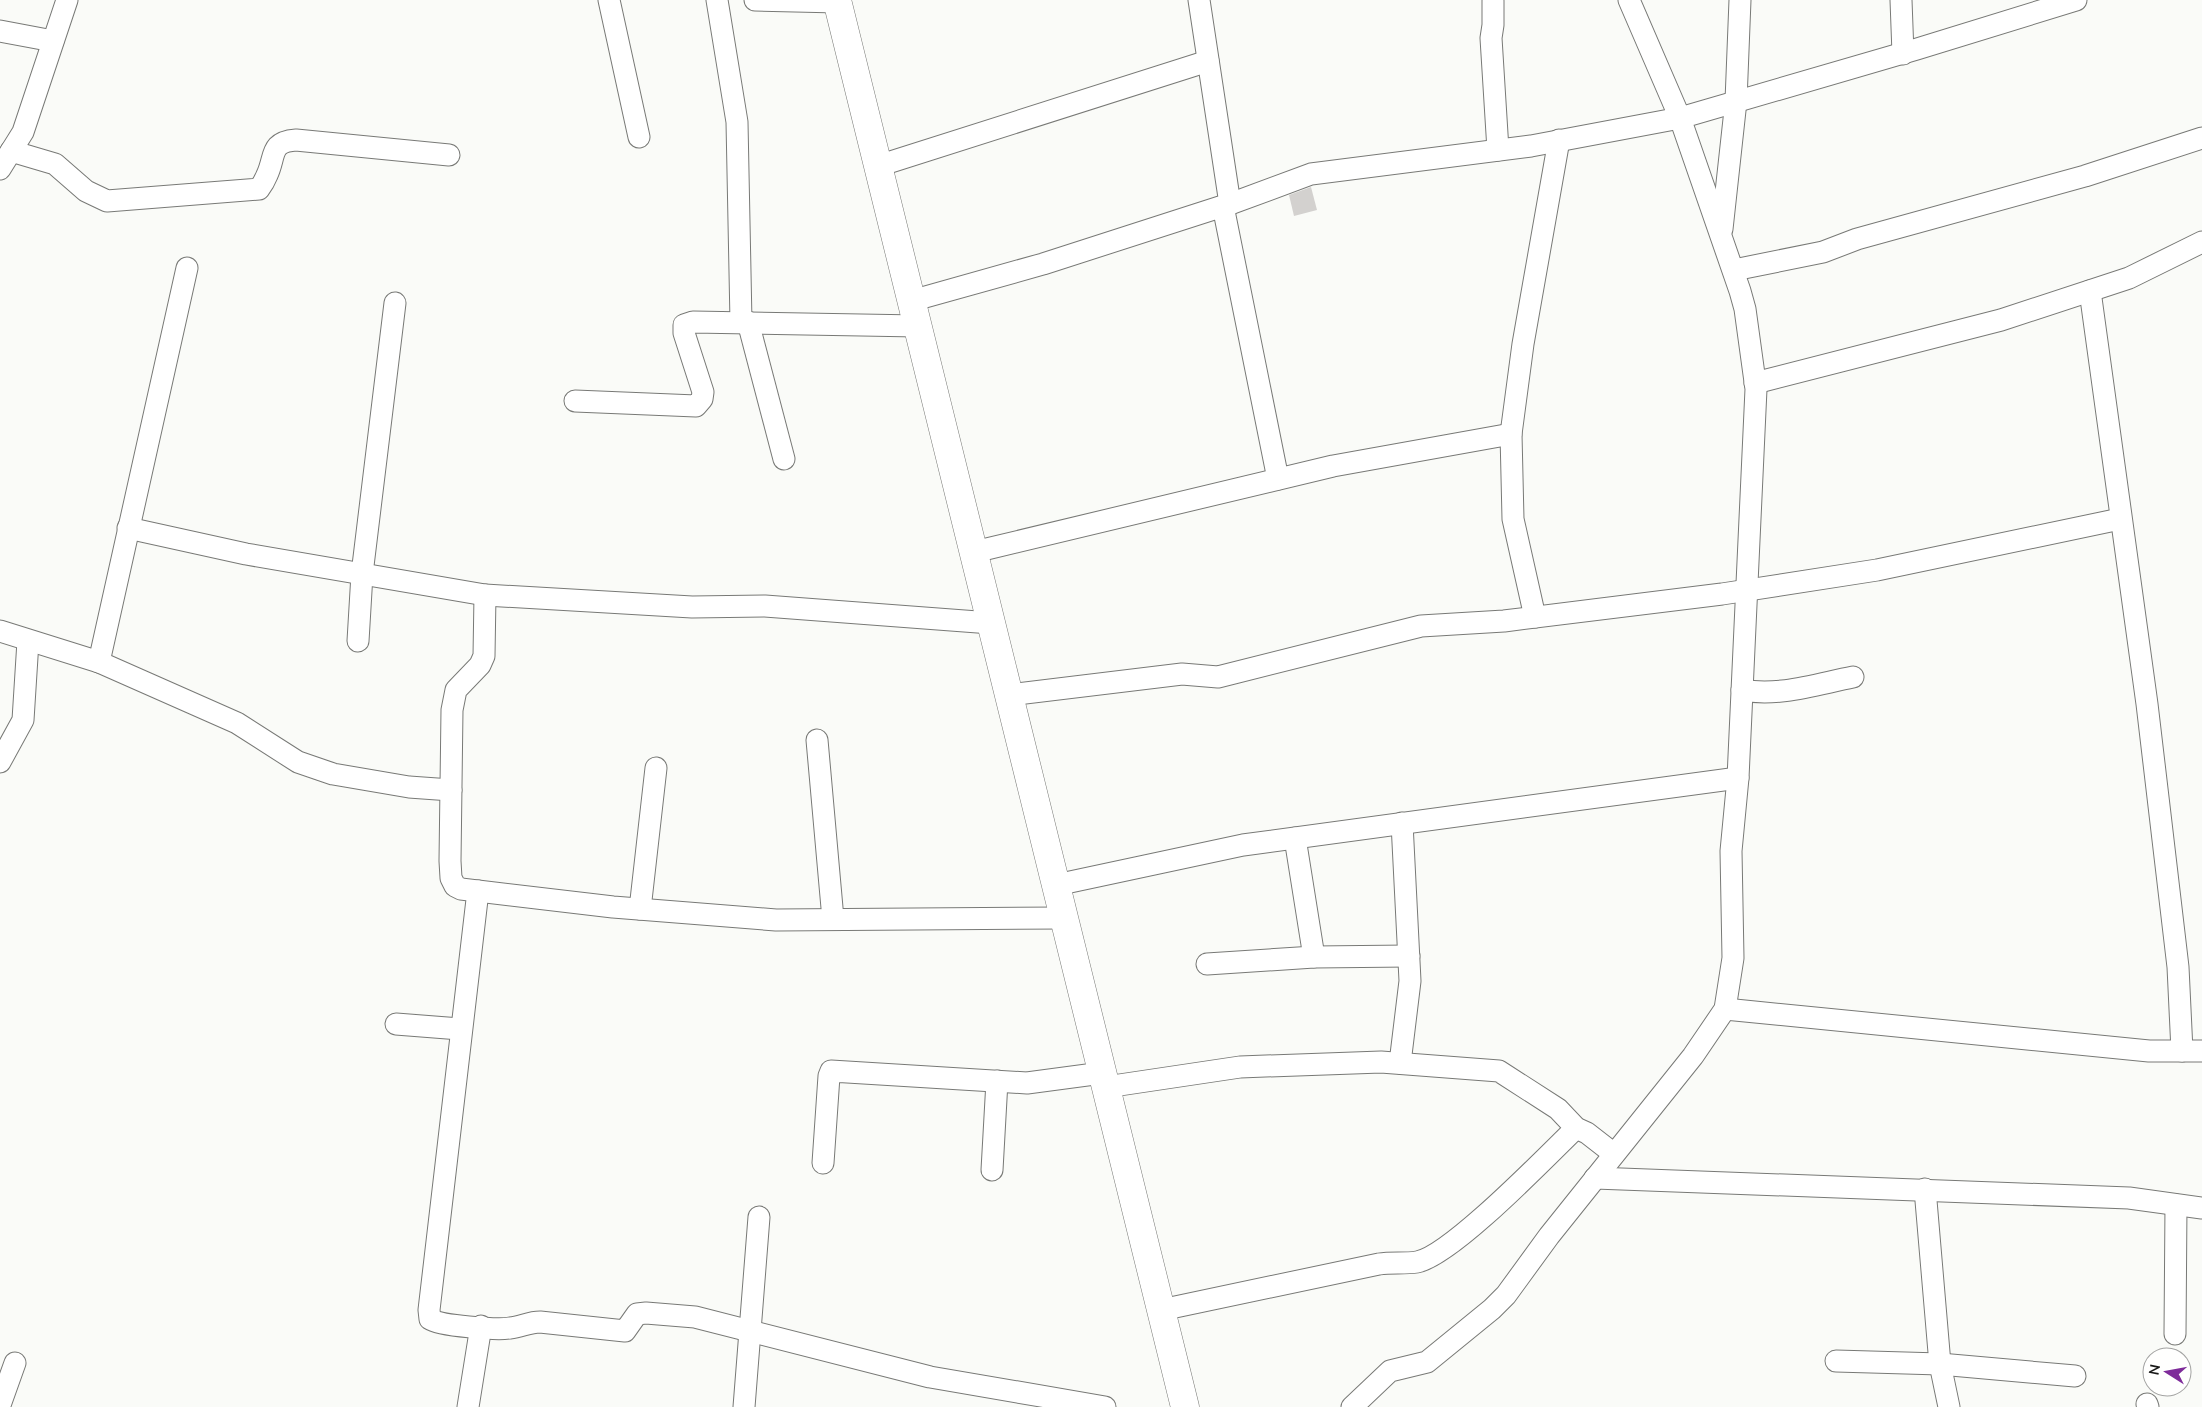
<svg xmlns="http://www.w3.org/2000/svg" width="2202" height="1407" font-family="Mulish,sans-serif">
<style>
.building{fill:#d3d1cf}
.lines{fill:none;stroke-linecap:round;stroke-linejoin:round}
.minor-casing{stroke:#787976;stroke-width:23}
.secondary-casing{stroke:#787976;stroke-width:29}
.minor{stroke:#fff;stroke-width:21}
.secondary{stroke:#fff;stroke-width:28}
</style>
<rect width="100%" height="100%" fill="#fafbf8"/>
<!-- building -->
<polygon class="building" points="1311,187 1317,210 1294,216 1289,195"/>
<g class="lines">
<!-- minor casing -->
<g class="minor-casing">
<g id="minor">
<polyline points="609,0 639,137"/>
<polyline points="717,0 737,122 741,322"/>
<polyline points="755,0 838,2"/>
<polyline points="1199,0 1230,204 1223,206"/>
<polyline points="1901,0 1903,54"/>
<polyline points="1493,1 1493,25 1491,38 1498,150"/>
<polyline points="0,31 53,41"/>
<path d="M11,151L55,164L86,191L107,201L259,189C262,185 265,180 267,175C276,156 269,142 296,140L449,155"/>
<polyline points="878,166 1208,61"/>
<polyline points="0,169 23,132 67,0"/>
<polyline points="1230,204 1311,174 1531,146 1680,118 1629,0"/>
<polyline points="1722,229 1736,101 1740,0"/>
<polyline points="1734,270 1823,252 1857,239 2085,176 2202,138"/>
<polyline points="2090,291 2147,704 2178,967 2182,1051"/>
<polyline points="911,301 1043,264 1223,206 1278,479"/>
<polyline points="748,322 784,459"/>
<polyline points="1755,383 2001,320 2129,278 2202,242"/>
<polyline points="575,401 696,406 702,399 703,392 684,333 684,325 693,322 918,326"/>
<polyline points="1511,434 1523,344 1559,140"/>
<polyline points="128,528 246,554 485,595 692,607 765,606 991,623"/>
<polyline points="974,552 1333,466 1511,434 1513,519 1535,617"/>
<polyline points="485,595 484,656 480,665 456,690 452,710 450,861 451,878 455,886 461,889 613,907 776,920 1064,918"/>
<polyline points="0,631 99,662 237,723 298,762 333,774 409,787 451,790"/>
<polyline points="358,641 362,574 395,303"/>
<polyline points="99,662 187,268"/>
<path d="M1742,690C1779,697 1817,684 1853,677"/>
<polyline points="1009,695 1182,674 1218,677 1421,626 1504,621 1722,594 1877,570 2120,519"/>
<polyline points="817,740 833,919"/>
<polyline points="0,762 23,720 28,641"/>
<polyline points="1295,838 1314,957"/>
<polyline points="1056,885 1243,845 1738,778"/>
<path d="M478,891L429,1310L430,1319C440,1326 497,1330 510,1328C521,1327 529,1322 540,1322L625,1331L637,1314L646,1313L695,1317L930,1377L1105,1407"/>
<polyline points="640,909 656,768"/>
<polyline points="1207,964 1314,957 1409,956"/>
<polyline points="1725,1009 2149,1051 2202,1051"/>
<polyline points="396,1024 460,1029"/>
<polyline points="1400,1063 1410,981 1402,823"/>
<polyline points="1106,1087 1240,1067 1381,1062 1499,1071 1558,1109 1576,1128 1587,1133 1614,1154"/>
<polyline points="823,1163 829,1076 831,1071 1027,1083 1102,1073"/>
<polyline points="992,1170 997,1081"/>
<polyline points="1595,1178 2129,1198 2202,1208"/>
<polyline points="1925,1189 1940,1364 1949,1407"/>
<path d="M1161,1310L1379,1264C1392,1262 1404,1264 1417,1262C1451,1256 1547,1156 1576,1128"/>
<polyline points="2175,1334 2176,1205"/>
<polyline points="1836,1361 1940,1364 2075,1376"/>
<polyline points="2147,1404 2148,1407"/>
<polyline points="0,1405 15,1363"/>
<polyline points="468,1407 481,1326"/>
<polyline points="744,1407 759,1217"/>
<polyline points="1352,1407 1390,1371 1427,1362 1492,1309 1506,1295 1549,1236 1693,1056 1725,1009 1733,958 1731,851 1738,778 1756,389 1745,309 1740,291 1680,118 1917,49 2076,0"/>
</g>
</g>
<!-- secondary casing -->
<g class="secondary-casing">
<polyline id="secondary" points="837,0 1185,1407"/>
</g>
<!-- minor -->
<use href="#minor" class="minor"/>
<!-- secondary -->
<use href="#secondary" class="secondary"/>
</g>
<!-- north arrow -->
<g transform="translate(2167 1372) rotate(281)"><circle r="24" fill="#fffffe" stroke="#a3a3a2"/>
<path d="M0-4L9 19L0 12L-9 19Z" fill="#7e2b9a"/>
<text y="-8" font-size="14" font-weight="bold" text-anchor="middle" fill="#181817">N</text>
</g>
</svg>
